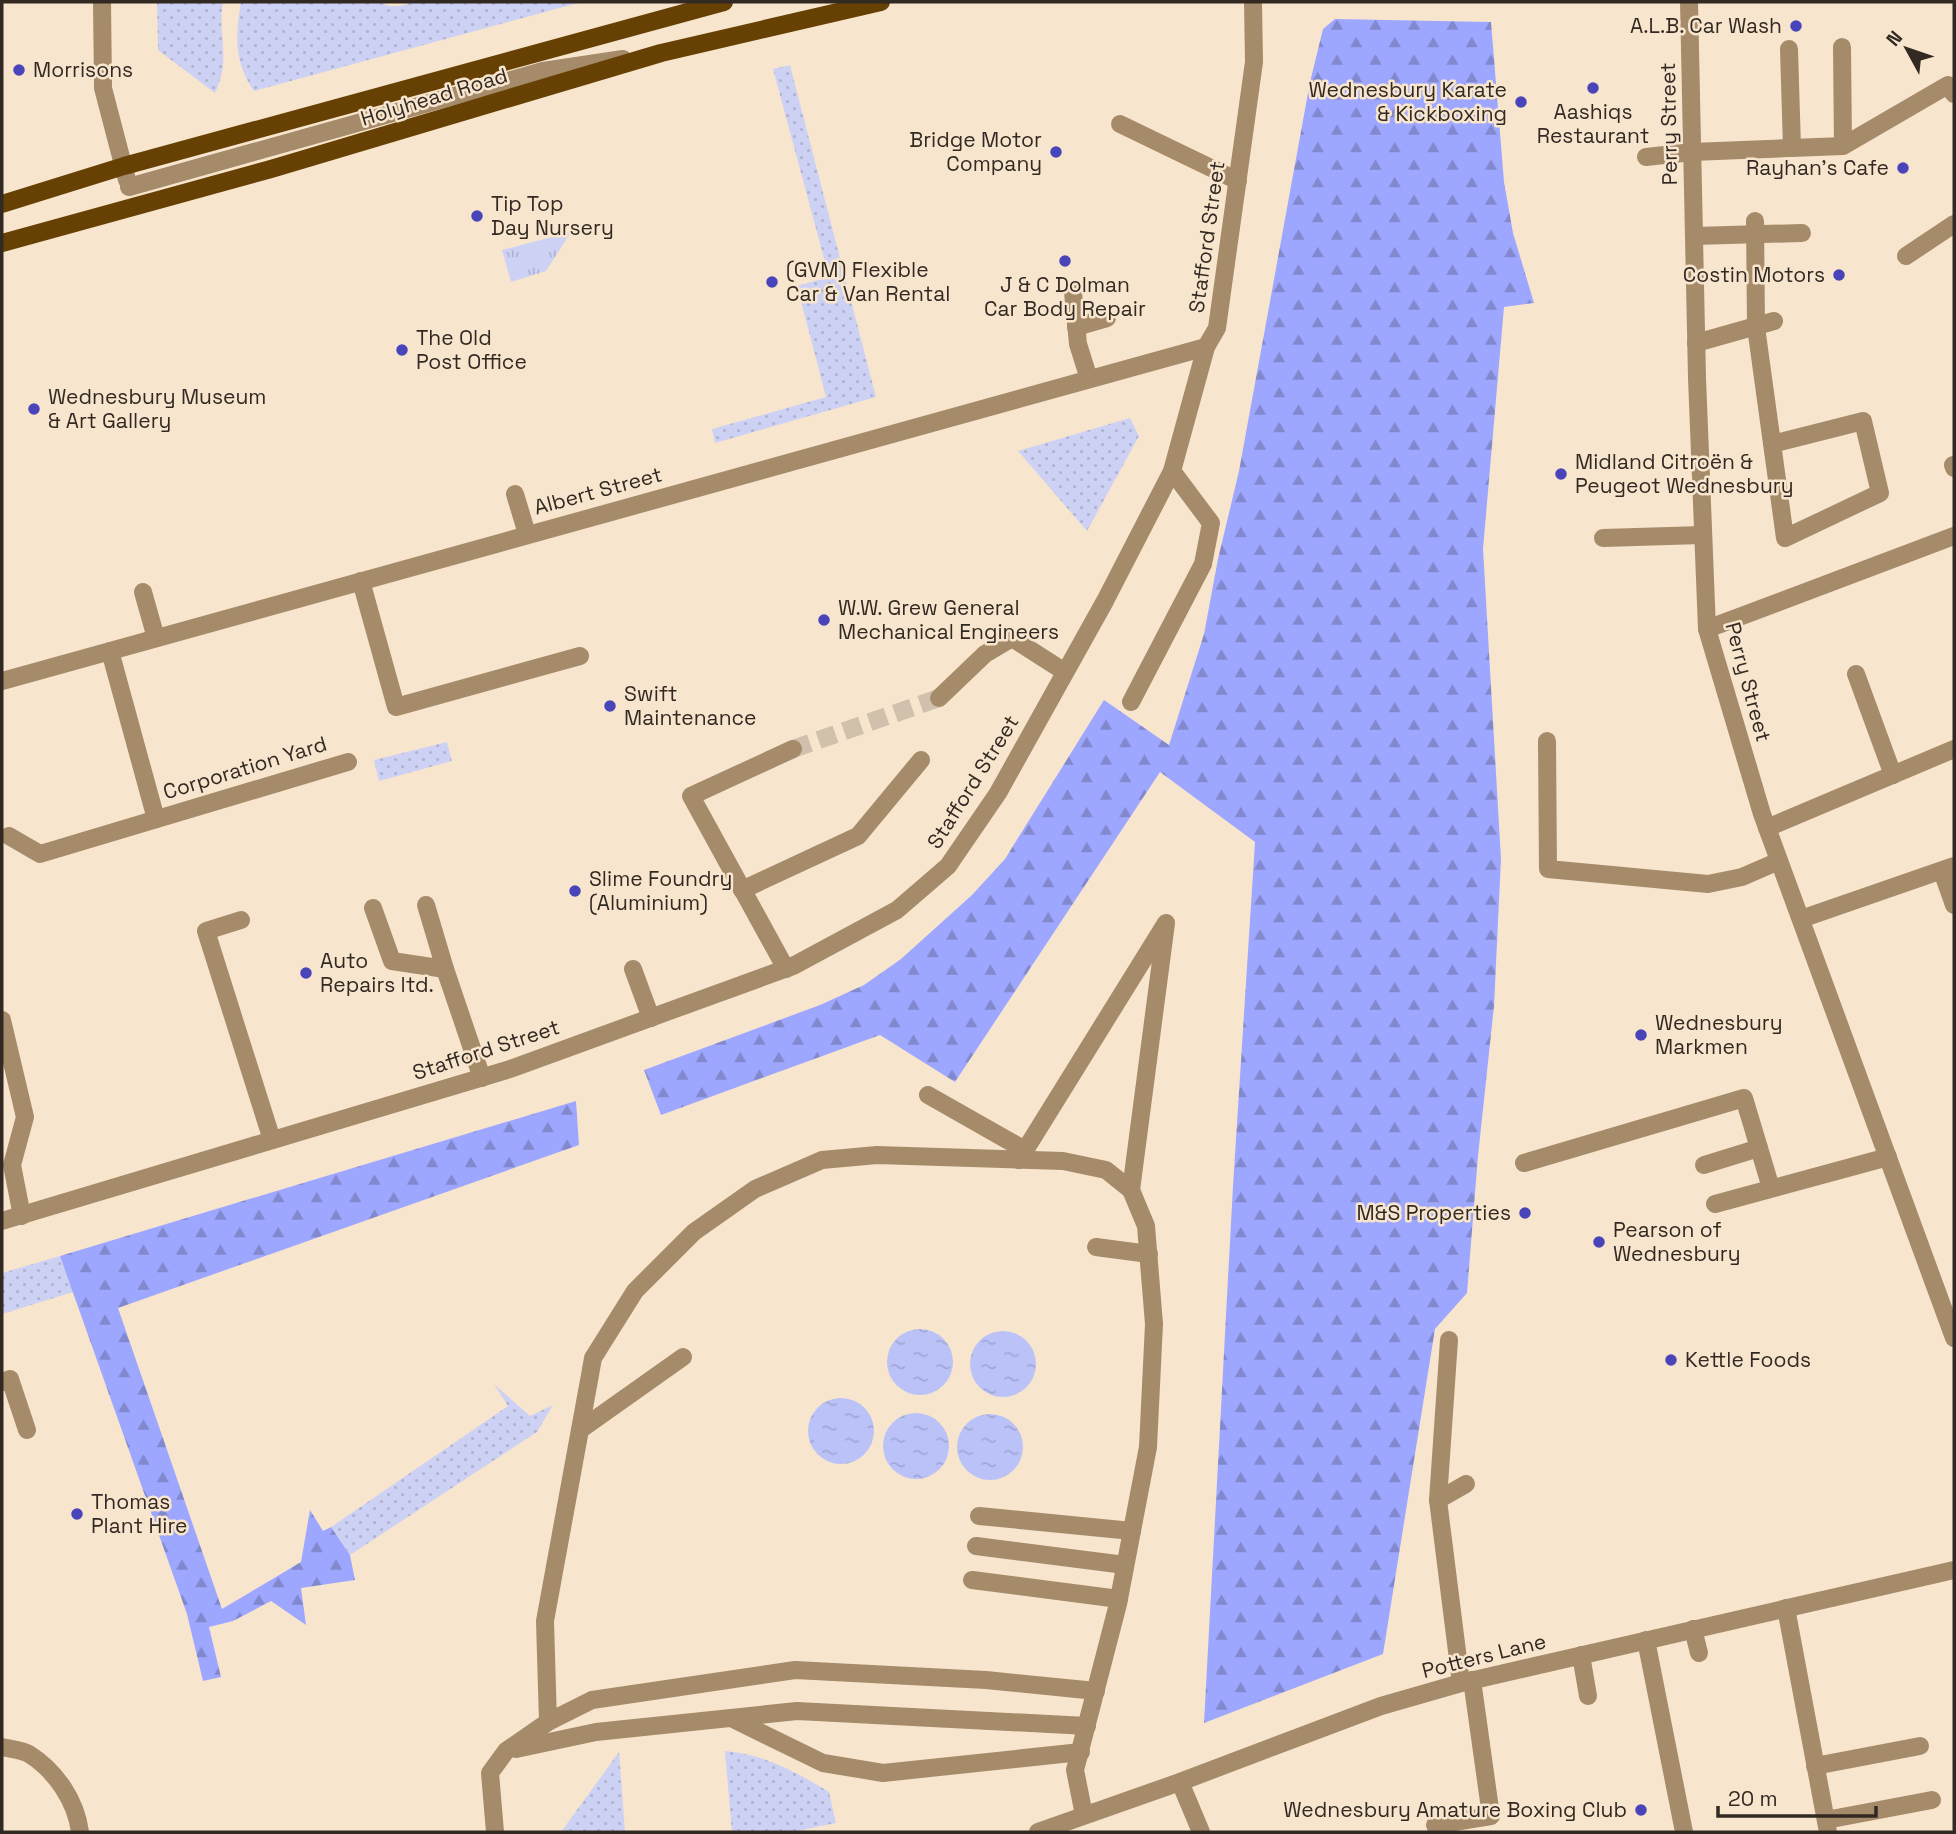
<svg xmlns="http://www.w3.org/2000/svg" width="1956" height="1834" font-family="'Space Grotesk',sans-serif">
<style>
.grass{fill:url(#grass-dots)}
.forest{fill:url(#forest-firs)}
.park{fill:url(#park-tufts)}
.water{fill:url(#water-ripples)}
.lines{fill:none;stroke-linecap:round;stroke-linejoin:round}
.minor-tunnel{stroke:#d0c0ac;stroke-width:18;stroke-dasharray:18 9;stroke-linecap:butt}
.minor{stroke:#a68b6a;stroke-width:18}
.major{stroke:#664103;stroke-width:18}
.poi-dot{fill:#4944ba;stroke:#f8e5ce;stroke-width:2.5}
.labels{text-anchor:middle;stroke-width:5;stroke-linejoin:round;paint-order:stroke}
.poi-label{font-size:21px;fill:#322a22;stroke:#f8e5ce;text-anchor:start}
.street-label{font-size:21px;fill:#322a22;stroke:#f8e5ce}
</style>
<defs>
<pattern id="grass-dots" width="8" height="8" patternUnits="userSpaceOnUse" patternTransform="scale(1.75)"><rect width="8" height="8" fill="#cdd2f4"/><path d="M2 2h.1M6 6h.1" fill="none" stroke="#b0b4d1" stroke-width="1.8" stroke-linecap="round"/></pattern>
<pattern id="forest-firs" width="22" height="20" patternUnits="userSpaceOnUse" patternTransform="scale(1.75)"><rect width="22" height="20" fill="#9ea7ff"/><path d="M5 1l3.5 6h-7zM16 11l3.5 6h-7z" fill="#8188ce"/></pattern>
<pattern id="park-tufts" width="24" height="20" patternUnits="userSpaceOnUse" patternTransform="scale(1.75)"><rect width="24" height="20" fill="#cdd2f4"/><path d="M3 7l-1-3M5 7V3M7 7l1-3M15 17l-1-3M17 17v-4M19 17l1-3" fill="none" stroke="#b0b4d1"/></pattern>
<pattern id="water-ripples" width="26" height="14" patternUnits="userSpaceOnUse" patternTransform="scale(1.75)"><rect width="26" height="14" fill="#bbc2f8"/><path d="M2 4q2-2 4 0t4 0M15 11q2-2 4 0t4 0" fill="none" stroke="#a1a7d4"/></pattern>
</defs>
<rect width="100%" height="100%" fill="#f8e5ce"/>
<!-- grass -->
<g class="grass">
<path d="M157,2H223C217,36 232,58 215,93L158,50Z"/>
<path d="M241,2H380C389,8 403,7 412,2H582L254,91C234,62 235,36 241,2Z"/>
<polygon points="790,65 876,397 715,443 712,429 826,397 797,286 829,277 773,69"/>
<polygon points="1130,418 1139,436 1087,531 1018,451"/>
<polygon points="447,742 452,761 379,781 374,760"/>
<polygon points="60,1256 73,1292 2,1314 2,1273"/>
<polygon points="494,1384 530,1416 553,1405 537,1432 350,1555 331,1527 508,1406"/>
<path d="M725,1751C764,1754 796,1772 829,1792L836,1823L792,1832H732Z"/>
<polygon points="619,1752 625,1832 561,1832"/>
</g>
<!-- forest -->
<g class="forest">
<polygon points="1335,19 1491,22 1504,182 1513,233 1534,303 1504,307 1483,549 1501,859 1494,1006 1478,1156 1467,1293 1435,1329 1383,1654 1204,1723 1233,1186 1255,842 1160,772 955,1082 880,1035 661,1115 644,1070 820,1005 864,985 901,959 972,895 1005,859 1104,700 1169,745 1204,634 1218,559 1239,471 1310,82 1323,29"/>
<polygon points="576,1101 579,1145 118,1308 222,1609 301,1562 310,1510 323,1531 331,1527 350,1555 355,1580 301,1588 306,1625 271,1601 233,1621 209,1627 221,1677 203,1681 187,1614 60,1256"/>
</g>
<!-- park -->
<polygon class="park" points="571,232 546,271 511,282 502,250"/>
<!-- water -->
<g class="water">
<circle cx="920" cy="1362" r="33"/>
<circle cx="1003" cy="1364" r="33"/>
<circle cx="841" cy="1431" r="33"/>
<circle cx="916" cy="1446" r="33"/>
<circle cx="990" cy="1447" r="33"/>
</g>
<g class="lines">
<!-- minor-tunnel -->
<polyline class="minor-tunnel" points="793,749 939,698"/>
<!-- minor -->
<g class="minor">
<polyline points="102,2 103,88 127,180"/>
<polyline points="1689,2 1697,378 1707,629 1762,814 1954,1338"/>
<polyline points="1842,47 1843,146"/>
<polyline points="1789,49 1792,148"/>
<polyline points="1120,124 1238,181"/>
<polyline points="1646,157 1692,152 1843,146 1948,85 1954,94"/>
<polyline points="129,187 543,71 623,59"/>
<polyline points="1755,221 1756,327 1785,538 1880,493 1863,421 1772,444"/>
<polyline points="1694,236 1802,233"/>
<polyline points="1906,256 1954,224"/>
<polyline points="1073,292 1078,344 1089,379"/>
<polyline points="1076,327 1107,318"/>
<polyline points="1696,343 1774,321"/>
<polyline points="1953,465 1954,468"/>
<polyline points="515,494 527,534"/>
<polyline points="1603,538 1702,535"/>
<polyline points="361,581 396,707 580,656"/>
<polyline points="143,592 156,638"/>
<polyline points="1707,629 1954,536"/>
<polyline points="110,651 156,819"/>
<polyline points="1856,674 1893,775"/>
<polyline points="2,681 1206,347"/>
<polyline points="939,698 985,654 1012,638 1065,672"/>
<polyline points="1131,702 1203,564 1211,523 1172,471"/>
<polyline points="1547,741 1548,869 1708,884 1742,877 1779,861"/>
<polyline points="1767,828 1954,749"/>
<polyline points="9,836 40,854 348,762"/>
<polyline points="1942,871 1954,905"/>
<polyline points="742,890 858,836 921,760"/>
<polyline points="426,905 445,969"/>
<polyline points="373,908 392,961 445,969 482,1078"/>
<polyline points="1801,919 1954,866"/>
<polyline points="241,920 206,931 272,1140"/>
<polyline points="633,969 651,1018"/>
<polyline points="786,969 691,796 793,749"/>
<polyline points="2,1020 25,1117 12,1165 22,1216"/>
<polyline points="928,1095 1025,1150"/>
<polyline points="1019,1160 1166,923 1131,1190"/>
<polyline points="1524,1163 1744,1098 1771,1188"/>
<polyline points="1704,1165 1759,1148"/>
<polyline points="1715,1204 1888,1157"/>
<polyline points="2,1221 510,1069 793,966 897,910 948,866 998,793 1105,601 1172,471 1206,347 1217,328 1254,62 1253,2"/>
<polyline points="1096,1247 1149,1254"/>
<polyline points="1449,1340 1438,1500 1461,1683"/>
<polyline points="2,1382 10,1379 27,1430"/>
<polyline points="580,1430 683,1357"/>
<polyline points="1438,1500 1466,1484"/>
<polyline points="979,1516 1132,1531"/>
<polyline points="976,1546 1125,1565"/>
<polyline points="972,1580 1119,1599"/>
<polyline points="1786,1608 1828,1832"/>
<polyline points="1693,1629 1699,1653"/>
<polyline points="1646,1640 1684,1832"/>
<polyline points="1581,1655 1588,1696"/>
<polyline points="731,1718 823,1763 883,1773 1081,1752"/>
<polyline points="548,1722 545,1621 590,1375 593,1358 635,1291 694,1232 755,1189 822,1160 877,1155 1063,1161 1106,1170 1131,1190 1146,1226 1154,1324 1148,1447 1118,1604 1075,1770 1084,1815"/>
<path d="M2,1747C10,1749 22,1750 29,1754C56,1771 76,1801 80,1832"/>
<polyline points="516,1749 596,1732 797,1711 1087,1726"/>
<polyline points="1815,1766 1920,1746"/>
<polyline points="1180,1782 1201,1832"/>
<polyline points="1826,1820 1932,1800"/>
<polyline points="1435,1825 1491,1816 1472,1680"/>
<polyline points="495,1832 490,1773 506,1751 548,1722 592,1700 795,1670 986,1680 1096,1691"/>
<polyline points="1038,1832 1180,1782 1381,1706 1461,1683 1954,1570"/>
</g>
<!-- major -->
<g class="major">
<polyline points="2,204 124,166 724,2"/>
<polyline points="2,243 271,169 661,53 881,2"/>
</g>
</g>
<!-- markers -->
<g class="poi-dot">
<circle cx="1796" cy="26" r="7"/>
<circle cx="19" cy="70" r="7"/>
<circle cx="1593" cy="88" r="7"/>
<circle cx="1521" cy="102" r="7"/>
<circle cx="1056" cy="152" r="7"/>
<circle cx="1903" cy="168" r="7"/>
<circle cx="477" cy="216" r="7"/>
<circle cx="1065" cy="261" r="7"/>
<circle cx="1839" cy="275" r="7"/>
<circle cx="772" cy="282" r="7"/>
<circle cx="402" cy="350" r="7"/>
<circle cx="34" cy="409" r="7"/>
<circle cx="1561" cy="474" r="7"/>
<circle cx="824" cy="620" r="7"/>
<circle cx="610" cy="706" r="7"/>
<circle cx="575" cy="891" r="7"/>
<circle cx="306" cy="973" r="7"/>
<circle cx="1641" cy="1035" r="7"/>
<circle cx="1525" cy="1213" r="7"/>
<circle cx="1599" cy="1242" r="7"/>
<circle cx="1671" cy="1360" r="7"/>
<circle cx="77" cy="1514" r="7"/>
<circle cx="1641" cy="1810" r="7"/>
</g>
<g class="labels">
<!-- poi labels -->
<g class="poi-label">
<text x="1782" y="33" text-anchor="end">A.L.B. Car Wash</text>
<text x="33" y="77">Morrisons</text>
<text x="1507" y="97" text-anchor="end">Wednesbury Karate<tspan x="1507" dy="24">&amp; Kickboxing</tspan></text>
<text x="1593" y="119" text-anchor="middle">Aashiqs<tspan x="1593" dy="24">Restaurant</tspan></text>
<text x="1042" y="147" text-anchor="end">Bridge Motor<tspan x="1042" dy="24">Company</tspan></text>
<text x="1889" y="175" text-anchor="end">Rayhan's Cafe</text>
<text x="491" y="211">Tip Top<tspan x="491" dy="24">Day Nursery</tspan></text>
<text x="786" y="277">(GVM) Flexible<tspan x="786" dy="24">Car &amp; Van Rental</tspan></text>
<text x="1825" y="282" text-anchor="end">Costin Motors</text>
<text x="1065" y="292" text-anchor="middle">J &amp; C Dolman<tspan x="1065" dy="24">Car Body Repair</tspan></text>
<text x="416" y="345">The Old<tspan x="416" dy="24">Post Office</tspan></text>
<text x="48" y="404">Wednesbury Museum<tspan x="48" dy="24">&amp; Art Gallery</tspan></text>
<text x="1575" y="469">Midland Citroën &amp;<tspan x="1575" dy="24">Peugeot Wednesbury</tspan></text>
<text x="838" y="615">W.W. Grew General<tspan x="838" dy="24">Mechanical Engineers</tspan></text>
<text x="624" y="701">Swift<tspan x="624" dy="24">Maintenance</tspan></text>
<text x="589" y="886">Slime Foundry<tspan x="589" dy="24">(Aluminium)</tspan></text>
<text x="320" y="968">Auto<tspan x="320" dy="24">Repairs ltd.</tspan></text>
<text x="1655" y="1030">Wednesbury<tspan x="1655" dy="24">Markmen</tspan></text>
<text x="1511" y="1220" text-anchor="end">M&amp;S Properties</text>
<text x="1613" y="1237">Pearson of<tspan x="1613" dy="24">Wednesbury</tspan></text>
<text x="1685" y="1367">Kettle Foods</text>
<text x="91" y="1509">Thomas<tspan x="91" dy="24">Plant Hire</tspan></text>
<text x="1627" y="1817" text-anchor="end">Wednesbury Amature Boxing Club</text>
</g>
<!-- street labels -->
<g class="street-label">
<text transform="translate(434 97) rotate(-17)" y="7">Holyhead Road</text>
<text transform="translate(1669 124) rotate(-91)" y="7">Perry Street</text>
<text transform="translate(1207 237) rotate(-82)" y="7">Stafford Street</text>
<text transform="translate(598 491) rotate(-15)" y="7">Albert Street</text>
<text transform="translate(1748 682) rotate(75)" y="7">Perry Street</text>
<text transform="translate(245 768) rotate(-17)" y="7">Corporation Yard</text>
<text transform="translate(973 782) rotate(-58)" y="7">Stafford Street</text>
<text transform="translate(486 1050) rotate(-18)" y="7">Stafford Street</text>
<text transform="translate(1484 1656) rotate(-14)" y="7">Potters Lane</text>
</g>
</g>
<!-- border -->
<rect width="1956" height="1834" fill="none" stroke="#322a22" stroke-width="7"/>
<!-- north arrow -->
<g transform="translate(1907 49) rotate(310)" stroke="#f8e5ce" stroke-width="5" paint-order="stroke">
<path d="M0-5L12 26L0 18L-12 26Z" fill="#322a22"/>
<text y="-10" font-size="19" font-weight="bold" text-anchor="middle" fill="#322a22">N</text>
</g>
<!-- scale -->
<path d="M1718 1806v10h158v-10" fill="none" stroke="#322a22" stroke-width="3.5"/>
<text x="1728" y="1806" font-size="21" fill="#322a22" stroke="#f8e5ce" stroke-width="5" paint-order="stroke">20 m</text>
</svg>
